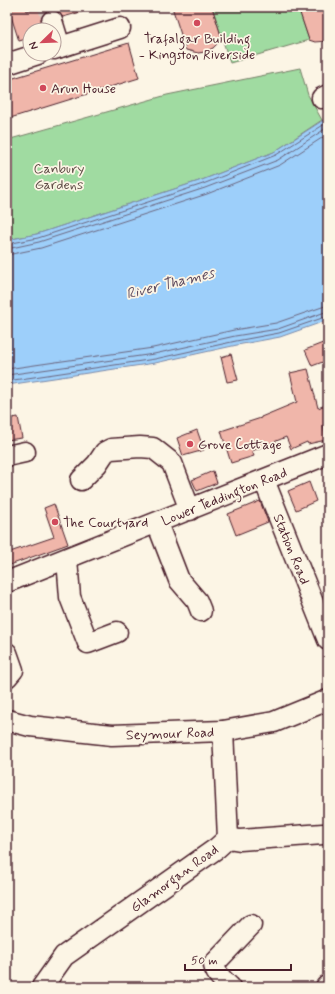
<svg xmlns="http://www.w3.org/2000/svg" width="335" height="994" font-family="Mynerve,sans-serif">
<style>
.green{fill:#a0dba1;stroke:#757d66}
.water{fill:#9dcffa;stroke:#7c89a7}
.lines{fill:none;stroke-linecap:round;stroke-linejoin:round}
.shore{stroke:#6b657e;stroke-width:1}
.building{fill:#f0b6aa;stroke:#4a1f2b}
.minor-tunnel{stroke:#d8cac0;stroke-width:20;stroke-dasharray:20 10;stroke-linecap:butt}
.minor-casing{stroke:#4a1f2b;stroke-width:23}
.minor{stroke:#fcf5e5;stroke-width:20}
.poi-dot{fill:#d1495b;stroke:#fcf5e5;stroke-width:1.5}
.labels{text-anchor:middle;stroke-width:3.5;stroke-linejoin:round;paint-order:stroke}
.poi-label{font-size:14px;fill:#4a1f2b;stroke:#fcf5e5;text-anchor:start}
.park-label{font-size:14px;fill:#604e48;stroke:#fcf5e5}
.street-label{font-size:14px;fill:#4a1f2b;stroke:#fcf5e5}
.water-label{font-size:15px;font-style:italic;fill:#5f4b5f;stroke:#fcf5e5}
</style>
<rect width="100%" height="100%" fill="#fcf5e5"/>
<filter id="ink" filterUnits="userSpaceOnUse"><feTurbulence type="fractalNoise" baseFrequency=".025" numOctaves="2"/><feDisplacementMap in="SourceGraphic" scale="8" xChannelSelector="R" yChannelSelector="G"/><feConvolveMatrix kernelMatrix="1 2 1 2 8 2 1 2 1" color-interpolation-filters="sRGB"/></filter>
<g filter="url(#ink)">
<!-- green -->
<g class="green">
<polygon points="212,7 298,7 309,40 230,63"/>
<polygon points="300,68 308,95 322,120 274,152 202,180 37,234 7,240 7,140 167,95"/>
</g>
<!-- water -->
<polygon class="water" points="328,117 328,320 280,337 237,345 155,363 7,385 7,240 37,234 202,180 274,152"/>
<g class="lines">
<!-- shore -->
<g class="shore">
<polyline points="7,244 38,238 203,184 276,155 328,122"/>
<polyline points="7,249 39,242 205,188 278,160 328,127"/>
<polyline points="7,255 41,248 207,194 280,165 328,134"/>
<polyline points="7,369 153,348 234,330 276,323 328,305"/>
<polyline points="7,375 154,354 235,336 278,329 328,311"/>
<polyline points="7,381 155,359 236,341 279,333 328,316"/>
</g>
</g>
<!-- building -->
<g class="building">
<polygon points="8,7 26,7 27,11 41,7 87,7 88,10 63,17 55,10 48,10 41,18 43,30 30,30 30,38 19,41"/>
<polygon points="172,7 212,7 222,39 213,48 205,52 198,53 186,50"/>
<polygon points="298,7 328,7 328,41 315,42 309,40"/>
<polygon points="129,43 139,78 7,119 7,80"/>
<polygon points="328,341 328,360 312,366 305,350"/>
<polygon points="231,354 238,380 227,382 221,357"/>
<polygon points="308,369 318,408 328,404 328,424 323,426 326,440 308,444 307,442 291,449 286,437 252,451 254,456 231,463 221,431 261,418 261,417 297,402 290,373"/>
<polygon points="18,417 22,438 7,440 7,419"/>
<polygon points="197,430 204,450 183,456 177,438"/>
<polygon points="213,471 217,483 197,491 192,480"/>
<polygon points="309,482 316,501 296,510 288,491"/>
<polygon points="260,501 268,522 236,535 228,514"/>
<polygon points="54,504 68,544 7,566 7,553 54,537 44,508"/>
</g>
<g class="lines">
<!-- minor-tunnel -->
<polyline class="minor-tunnel" points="48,7 52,21"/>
<!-- minor casing -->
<g class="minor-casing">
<g id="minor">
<polyline points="52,21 60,47"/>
<polyline points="54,49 120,28"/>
<polyline points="7,64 38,54"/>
<polyline points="322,98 328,95"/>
<polyline points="7,456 25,452"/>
<polyline points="81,480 97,464 105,452 111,449 140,447 153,448 172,463 190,510"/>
<polyline points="264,480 328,640"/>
<polyline points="157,523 179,580 197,601 201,611"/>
<polyline points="67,559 70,597 88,643 117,632"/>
<polyline points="7,582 328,454"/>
<polyline points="7,653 13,670 7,677"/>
<polyline points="7,720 30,726 112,735 223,731 274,722 328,700"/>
<polyline points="228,838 240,840 323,834"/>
<polyline points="42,987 64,956 217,848 228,838 223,731"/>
<path d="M230,987C224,981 214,973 214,964L251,925"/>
<polyline points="326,987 328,985"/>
</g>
</g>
<!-- minor -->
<use href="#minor" class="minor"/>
</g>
</g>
<!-- markers -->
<g class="poi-dot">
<circle cx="197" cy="23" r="4"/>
<circle cx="43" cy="88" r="4"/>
<circle cx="190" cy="444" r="4"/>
<circle cx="55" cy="522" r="4"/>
</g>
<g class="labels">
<!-- poi labels -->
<g class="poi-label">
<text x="197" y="43" text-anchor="middle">Trafalgar Building<tspan x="197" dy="16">- Kingston Riverside</tspan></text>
<text x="51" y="93">Arun House</text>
<text x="198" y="449">Grove Cottage</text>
<text x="63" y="527">The Courtyard</text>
</g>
<!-- park labels -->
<g class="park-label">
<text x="59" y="173">Canbury<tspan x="59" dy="16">Gardens</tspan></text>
</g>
<!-- street labels -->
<g class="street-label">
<text transform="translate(224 496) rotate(-22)" y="5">Lower Teddington Road</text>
<text transform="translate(292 549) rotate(68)" y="5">Station Road</text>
<text transform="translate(170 733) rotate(-2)" y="5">Seymour Road</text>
<text transform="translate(174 878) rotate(-36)" y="5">Glamorgan Road</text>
</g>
<!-- water labels -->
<g class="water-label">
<text transform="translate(170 283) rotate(-14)" y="5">River Thames</text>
</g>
</g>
<!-- margin -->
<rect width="335" height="994" fill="none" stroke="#fcf5e5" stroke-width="24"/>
<rect x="12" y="12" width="311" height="970" fill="none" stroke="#4a1f2b" stroke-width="1.5" filter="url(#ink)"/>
<!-- north arrow -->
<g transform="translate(42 42) rotate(247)"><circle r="19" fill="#fcf5e5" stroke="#b59f9b"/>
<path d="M0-3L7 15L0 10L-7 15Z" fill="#d1495b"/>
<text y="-6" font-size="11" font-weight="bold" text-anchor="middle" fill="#4a1f2b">N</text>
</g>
<!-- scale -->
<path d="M185 964v6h106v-6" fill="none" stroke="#4a1f2b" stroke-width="2"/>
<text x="191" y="964" font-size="12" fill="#4a1f2b" stroke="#fcf5e5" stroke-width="3" paint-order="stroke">50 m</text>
</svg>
